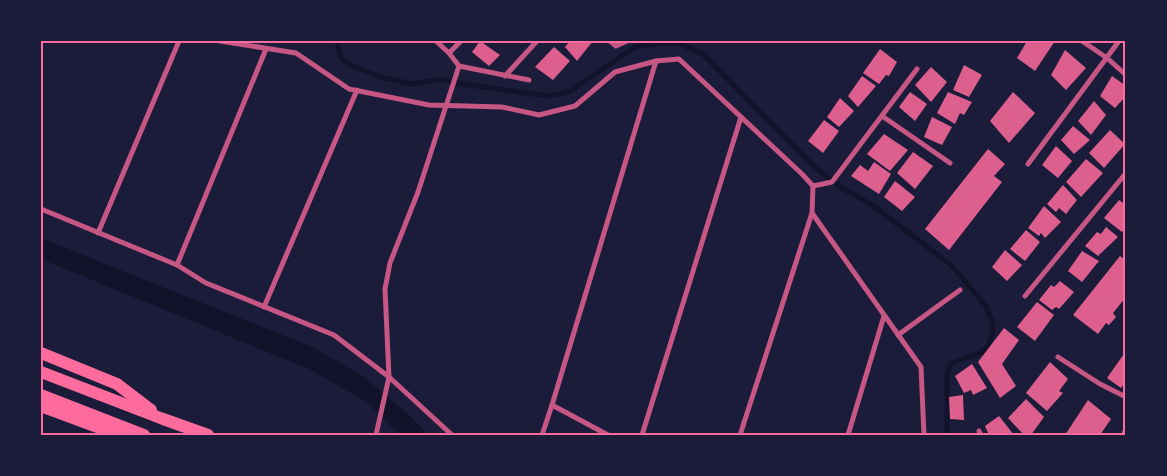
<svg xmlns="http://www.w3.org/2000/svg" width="1167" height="476" font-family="'Open Sans',sans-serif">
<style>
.water{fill:#12122b}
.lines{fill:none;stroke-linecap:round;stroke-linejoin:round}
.stream{stroke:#12122b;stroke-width:5}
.building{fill:#dd5f8e}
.minor{stroke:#c65784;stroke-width:5}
.primary{stroke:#ff6b9d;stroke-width:12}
.neatline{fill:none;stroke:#ff6b9d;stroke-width:2}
</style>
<rect width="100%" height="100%" fill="#1b1b3a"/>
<!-- water -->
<polygon class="water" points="41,238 312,347 363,376 410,416 428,435 400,435 367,402 309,369 41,259"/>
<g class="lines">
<!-- stream -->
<polyline class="stream" points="337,41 341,58 352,66 384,78 413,84 441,79 462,84 547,96 569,92 635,47 652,44 679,43 704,55 816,168 843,189 871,204 951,265 986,306 993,324 992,335 988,345 982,352 952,363 947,374 947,435"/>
</g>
<!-- building -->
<g class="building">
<polygon points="480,41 500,55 489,66 472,52"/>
<polygon points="570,41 593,41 577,61 565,47"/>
<polygon points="1027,41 1055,41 1035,71 1017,58"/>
<polygon points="554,47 570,61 553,80 535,67"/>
<polygon points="880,49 897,62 889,76 886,75 879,84 863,73"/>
<polygon points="1065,50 1086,68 1066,90 1051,75"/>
<polygon points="964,65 982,75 969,97 953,90"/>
<polygon points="931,67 947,82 931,102 915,85"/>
<polygon points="862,76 876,86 858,107 848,96"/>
<polygon points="1112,76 1126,86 1126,96 1115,108 1100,96"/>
<polygon points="910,92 927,104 915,121 899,107"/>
<polygon points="948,92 972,102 964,115 960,113 955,124 937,113"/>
<polygon points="1013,92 1035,113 1009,143 990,121"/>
<polygon points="840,98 854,111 839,127 827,117"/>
<polygon points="1094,101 1106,115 1091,135 1078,121"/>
<polygon points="932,117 952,127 942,145 924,137"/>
<polygon points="824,120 839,131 823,153 808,141"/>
<polygon points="1073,126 1090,140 1074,154 1061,140"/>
<polygon points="1110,130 1125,144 1104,168 1089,153"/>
<polygon points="884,134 908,150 890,171 867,154"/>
<polygon points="1056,146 1072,161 1058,178 1042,165"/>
<polygon points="988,149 1005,164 994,176 1002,182 949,250 925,229"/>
<polygon points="913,152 933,166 915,189 897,173"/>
<polygon points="1086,159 1103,173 1081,197 1066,182"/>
<polygon points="874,162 891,174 879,194 851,176 860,165 868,171"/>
<polygon points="895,181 915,197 902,211 884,197"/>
<polygon points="1063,185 1077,200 1066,214 1059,208 1056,212 1047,204"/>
<polygon points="1119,200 1126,205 1126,228 1122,232 1104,218"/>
<polygon points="1044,206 1061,222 1045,238 1041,233 1039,236 1028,228"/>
<polygon points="1106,227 1118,237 1098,256 1085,246 1097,232 1101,234"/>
<polygon points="1026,230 1040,242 1025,261 1010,249"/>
<polygon points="1005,250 1022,265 1007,281 992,267"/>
<polygon points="1082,251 1099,261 1082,282 1068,271"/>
<polygon points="1120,256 1126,261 1126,297 1113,313 1116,317 1109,325 1106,323 1098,334 1073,315"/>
<polygon points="1060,281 1074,292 1059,309 1056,307 1052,310 1039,300 1051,285 1054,287"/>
<polygon points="1037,302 1054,315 1035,341 1017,327"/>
<polygon points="1004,328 1019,340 1002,364 1016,386 1000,398 978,362"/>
<polygon points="1126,351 1126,381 1121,388 1107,378"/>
<polygon points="1050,362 1068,379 1059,391 1063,393 1047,411 1026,393"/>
<polygon points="972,364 987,388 973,395 971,390 964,393 955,376"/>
<polygon points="963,395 964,420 950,419 949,397"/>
<polygon points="1026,399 1044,417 1031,435 1024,435 1008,418"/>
<polygon points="1088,400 1111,419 1100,435 1065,435"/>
<polygon points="999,416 1014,435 989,435 985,426"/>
<polygon points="1126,422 1126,435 1121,435"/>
</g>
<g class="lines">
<!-- minor -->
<g class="minor">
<polyline points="220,41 296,53 349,89 429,105 502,107 539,115 575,106 615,72 656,61 679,59 802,174 813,186 812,213 740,435"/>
<polyline points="436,41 449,53"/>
<polyline points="610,41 616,46 627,41"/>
<polyline points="1082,41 1107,58 1126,75"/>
<polyline points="459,66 529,80"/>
<polyline points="505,76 537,41"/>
<polyline points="882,116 950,163"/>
<polyline points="1028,164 1119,41"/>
<polyline points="813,186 832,182 917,69"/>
<polyline points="41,209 177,265 206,283 334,335 389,377 452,435"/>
<polyline points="812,213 921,367 924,435"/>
<polyline points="98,233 179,41"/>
<polyline points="177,265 266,49"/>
<polyline points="1025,296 1126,173"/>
<polyline points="264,307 357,90"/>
<polyline points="898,335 960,290"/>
<polyline points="1058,357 1100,384 1126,397"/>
<polyline points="552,405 608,435"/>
<polyline points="979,431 981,435"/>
<polyline points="376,435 389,377 385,289 390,263 418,192 459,66 449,53 461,41"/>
<polyline points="542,435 552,405 656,61"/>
<polyline points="642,435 741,117"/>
<polyline points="848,435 884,316"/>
</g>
<!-- primary -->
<g class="primary">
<polyline points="41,353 117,384 151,410"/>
<polyline points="41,372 163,419 208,435"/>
<polyline points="41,395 144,435"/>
<polyline points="41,406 103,429 126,434"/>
</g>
</g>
<!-- border -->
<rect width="1167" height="476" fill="none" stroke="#1b1b3a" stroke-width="85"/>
<rect x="42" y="42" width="1082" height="392" class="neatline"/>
</svg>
